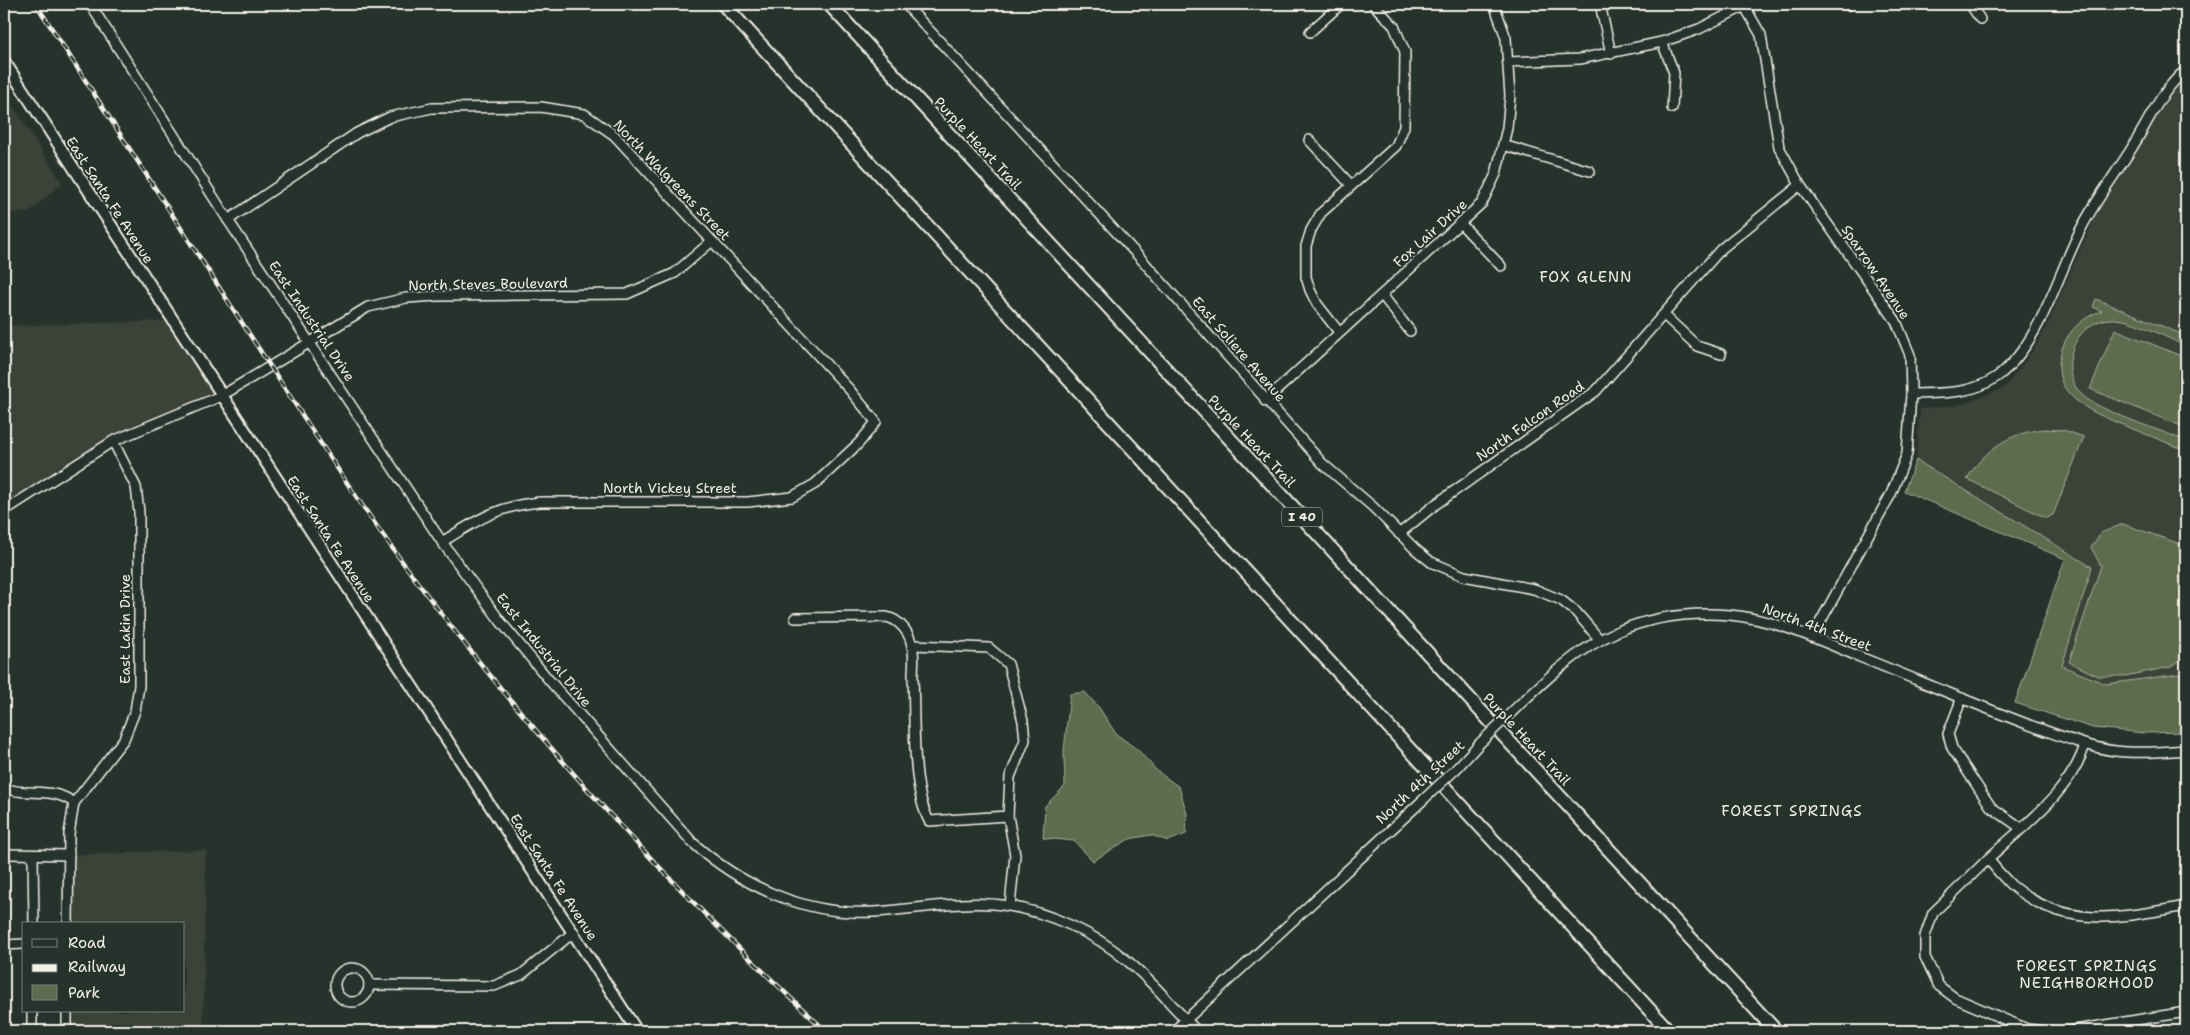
<svg xmlns="http://www.w3.org/2000/svg" width="2190" height="1035" font-family="'Shantell Sans',sans-serif">
<style>
.built{fill:#3b4339}
.green{fill:#5d6c4e;stroke:#a8ae9b}
.lines{fill:none;stroke-linecap:round;stroke-linejoin:round}
.minor-casing{stroke:#f4f1e8;stroke-width:12}
.major-casing{stroke:#f4f1e8;stroke-width:14}
.highway-casing{stroke:#f4f1e8;stroke-width:16}
.minor{stroke:#26332d;stroke-width:9}
.major{stroke:#26332d;stroke-width:10}
.highway{stroke:#26332d;stroke-width:12}
.rail-casing{stroke:#f4f1e8;stroke-width:4.5}
.rail{stroke:#26332d;stroke-width:2.5;stroke-dasharray:8;stroke-linecap:butt}
.minor-bridge-casing{stroke:#f4f1e8;stroke-width:12;stroke-linecap:butt}
.minor-bridge{stroke:#26332d;stroke-width:9}
.labels{text-anchor:middle;stroke-width:4;stroke-linejoin:round;paint-order:stroke}
.shield{fill:#26332d;stroke:#b6b8b0;stroke-width:1}
.shield-label{font-size:12px;font-weight:bold;fill:#f4f1e8}
.street-label{font-size:14px;fill:#f4f1e8;stroke:#26332d}
.neighbourhood-label{font-size:15px;letter-spacing:1px;fill:#f4f1e8;stroke:#26332d}
</style>
<rect width="100%" height="100%" fill="#26332d"/>
<filter id="ink" filterUnits="userSpaceOnUse"><feTurbulence type="fractalNoise" baseFrequency=".02" numOctaves="2"/><feDisplacementMap in="SourceGraphic" scale="10" xChannelSelector="R" yChannelSelector="G"/><feConvolveMatrix kernelMatrix="1 2 1 2 8 2 1 2 1" color-interpolation-filters="sRGB"/></filter>
<g filter="url(#ink)">
<!-- built -->
<g class="built">
<polygon points="2186,78 2186,669 2180,674 2106,684 2062,666 2092,567 1916,460 1920,409 1959,405 2004,388 2030,355 2047,326 2097,212 2171,95"/>
<polygon points="4,92 62,183 28,213 4,212"/>
<polygon points="172,321 221,396 113,441 4,511 4,326"/>
<polygon points="206,850 203,1031 67,1031 67,1011 184,1011 184,924 68,924 69,855"/>
</g>
<!-- green -->
<g class="green">
<path d="M2096,299L2186,336V346C2166,338 2136,320 2115,319C2076,317 2055,368 2082,395C2097,410 2163,431 2186,441V451C2166,442 2146,434 2125,426C2090,411 2045,395 2063,346C2070,329 2084,316 2102,311L2093,307Z"/>
<polygon points="2115,329 2186,358 2186,428 2090,389"/>
<path d="M2044,429L2063,430L2084,437L2053,515L2046,518L1967,479C1985,449 2009,433 2044,429Z"/>
<polygon points="1916,460 2092,567 2062,666 2106,684 2180,674 2186,669 2186,732 2144,733 2093,728 2015,703 2065,559 1904,491"/>
<polygon points="2123,524 2186,546 2186,656 2171,667 2125,676 2098,676 2069,662 2101,566 2091,547 2101,533"/>
<polygon points="1085,692 1100,709 1116,734 1138,750 1157,771 1179,787 1187,814 1186,834 1168,841 1151,835 1129,839 1093,861 1074,841 1043,838 1045,806 1065,786 1064,751 1070,694"/>
</g>
<g class="lines">
<!-- minor casing -->
<g class="minor-casing">
<g id="minor">
<path d="M90,4L228,220L442,542L501,622L549,680L692,842C741,886 806,916 874,912C919,909 965,899 1009,906C1050,913 1094,933 1125,959C1152,980 1173,1008 1197,1031"/>
<polyline points="905,4 1143,261 1323,464 1373,507 1415,549 1431,562 1464,576 1534,589 1561,600 1576,612 1600,640"/>
<polyline points="1600,4 1611,54"/>
<polyline points="1847,4 1847,5"/>
<polyline points="1970,4 1980,19"/>
<polyline points="1745,7 1761,35 1779,147 1800,185 1896,321 1910,355 1911,394 1907,454 1891,494 1812,637"/>
<polyline points="1310,32 1341,4"/>
<polyline points="1662,42 1674,73 1672,108"/>
<polyline points="1508,62 1580,59 1662,42 1699,29 1749,4"/>
<polyline points="1309,140 1351,185"/>
<polyline points="1503,145 1590,171"/>
<path d="M228,220L357,133L390,117L432,108L541,107L584,114L614,135L849,389L876,422L859,443L815,484L792,497L748,502H540C498,506 477,520 442,542"/>
<polyline points="1461,224 1501,266"/>
<polyline points="1382,295 1410,331"/>
<polyline points="1664,315 1697,346 1721,354"/>
<polyline points="1339,332 1317,304 1310,290 1306,277 1306,246 1311,230 1321,213 1396,146 1404,127 1405,52 1394,26 1373,4"/>
<path d="M1911,394C1941,393 1972,395 1998,376C2038,346 2057,278 2078,235C2092,205 2113,178 2130,151C2148,123 2160,91 2186,70"/>
<polyline points="1265,401 1482,203 1496,174 1507,128 1510,96 1506,38 1494,4"/>
<polyline points="4,511 113,441 221,396 368,307 406,298 437,296 627,294 675,273 712,241"/>
<polyline points="1399,534 1436,504 1596,391 1721,249 1800,185"/>
<path d="M795,618L886,617C899,619 910,633 912,646C915,656 913,667 913,677C915,717 911,787 929,821L1008,816"/>
<polyline points="912,645 989,648 1008,664 1023,721 1025,740 1010,777 1008,816 1015,855 1010,906"/>
<polyline points="1962,698 1948,734 1952,748 1991,807 2021,828"/>
<path d="M1514,710C1544,681 1577,649 1616,632C1651,617 1692,612 1730,615C1774,619 1819,640 1860,657C1918,680 1976,705 2035,727C2061,736 2087,747 2115,751C2138,754 2163,752 2186,750"/>
<path d="M2085,745C2070,793 2024,825 1988,859C1995,868 2003,877 2011,885C2066,931 2123,917 2186,906"/>
<polyline points="1457,768 1479,744"/>
<path d="M4,788C27,797 53,786 74,803"/>
<polyline points="4,854 69,855"/>
<polyline points="33,855 34,924"/>
<polyline points="1988,859 1933,913 1925,936 1925,957 1939,986 1955,998 2027,1029 2045,1031"/>
<polyline points="68,924 69,834 74,803 124,739 135,711 139,686 139,512 136,487 113,441"/>
<polyline points="4,945 24,944"/>
<circle cx="352" cy="985" r="17"/>
<polyline points="369,985 494,986 521,975 574,932"/>
<polyline points="32,1031 32,1011"/>
<polyline points="67,1031 67,1011"/>
<polyline points="1174,1031 1423,800"/>
<polyline points="2069,1031 2186,1012"/>
</g>
</g>
<!-- major casing -->
<g class="major-casing">
<polyline id="major" points="4,61 637,1031"/>
</g>
<!-- highway casing -->
<g class="highway-casing">
<g id="highway">
<polyline points="723,4 1669,1031"/>
<polyline points="829,4 1776,1031"/>
</g>
</g>
<!-- minor -->
<use href="#minor" class="minor"/>
<!-- major -->
<use href="#major" class="major"/>
<!-- highway -->
<use href="#highway" class="highway"/>
<!-- rail casing -->
<g class="rail-casing">
<path id="rail" d="M36,4C114,125 192,246 270,366C310,426 348,487 390,545C518,722 667,884 826,1031"/>
</g>
<!-- rail -->
<use href="#rail" class="rail"/>
<!-- minor-bridge casing -->
<g class="minor-bridge-casing">
<g id="minor-bridge">
<polyline points="1479,744 1514,710"/>
<polyline points="1423,800 1457,768"/>
</g>
</g>
<!-- minor-bridge -->
<use href="#minor-bridge" class="minor-bridge"/>
</g>
</g>
<g class="labels">
<!-- shield labels -->
<rect class="shield" x="1282" y="507.5" width="40" height="19" rx="4"/>
<g class="shield-label">
<text x="1302" y="521">I 40</text>
</g>
<!-- street labels -->
<g class="street-label">
<text transform="translate(978 143) rotate(47)" y="5">Purple Heart Trail</text>
<text transform="translate(672 180) rotate(46)" y="5">North Walgreens Street</text>
<text transform="translate(110 200) rotate(57)" y="5">East Santa Fe Avenue</text>
<text transform="translate(1430 233) rotate(-42)" y="5">Fox Lair Drive</text>
<text transform="translate(1876 272) rotate(56)" y="5">Sparrow Avenue</text>
<text transform="translate(488 284) rotate(-1)" y="5">North Steves Boulevard</text>
<text transform="translate(312 321) rotate(56)" y="5">East Industrial Drive</text>
<text transform="translate(1239 349) rotate(49)" y="5">East Soliere Avenue</text>
<text transform="translate(1530 421) rotate(-35)" y="5">North Falcon Road</text>
<text transform="translate(1252 441) rotate(47)" y="5">Purple Heart Trail</text>
<text x="670" y="493">North Vickey Street</text>
<text transform="translate(331 539) rotate(57)" y="5">East Santa Fe Avenue</text>
<text transform="translate(1817 627) rotate(20)" y="5">North 4th Street</text>
<text transform="translate(125 629) rotate(-90)" y="5">East Lakin Drive</text>
<text transform="translate(544 650) rotate(51)" y="5">East Industrial Drive</text>
<text transform="translate(1527 739) rotate(47)" y="5">Purple Heart Trail</text>
<text transform="translate(1420 782) rotate(-43)" y="5">North 4th Street</text>
<text transform="translate(554 877) rotate(57)" y="5">East Santa Fe Avenue</text>
</g>
<!-- neighbourhood labels -->
<g class="neighbourhood-label">
<text x="1586" y="282">FOX GLENN</text>
<text x="1792" y="816">FOREST SPRINGS</text>
<text x="2087" y="971">FOREST SPRINGS<tspan x="2087" dy="17">NEIGHBORHOOD</tspan></text>
</g>
</g>
<!-- margin -->
<rect width="2190" height="1035" fill="none" stroke="#26332d" stroke-width="20"/>
<rect x="10" y="10" width="2170" height="1015" fill="none" stroke="#f4f1e8" stroke-width="2" filter="url(#ink)"/>
<!-- legend -->
<rect x="22" y="922" width="162" height="90" fill="#26332d" stroke="#787f78"/>
<rect x="32" y="939" width="25" height="8" fill="#26332d" stroke="#787f78"/>
<text x="68" y="948" font-size="15" fill="#f4f1e8">Road</text>
<rect x="32" y="964" width="25" height="8" fill="#f4f1e8" stroke="#787f78"/>
<text x="68" y="972" font-size="15" fill="#f4f1e8">Railway</text>
<rect x="32" y="985" width="25" height="15" fill="#5d6c4e" stroke="#787f78"/>
<text x="68" y="998" font-size="15" fill="#f4f1e8">Park</text>
</svg>
